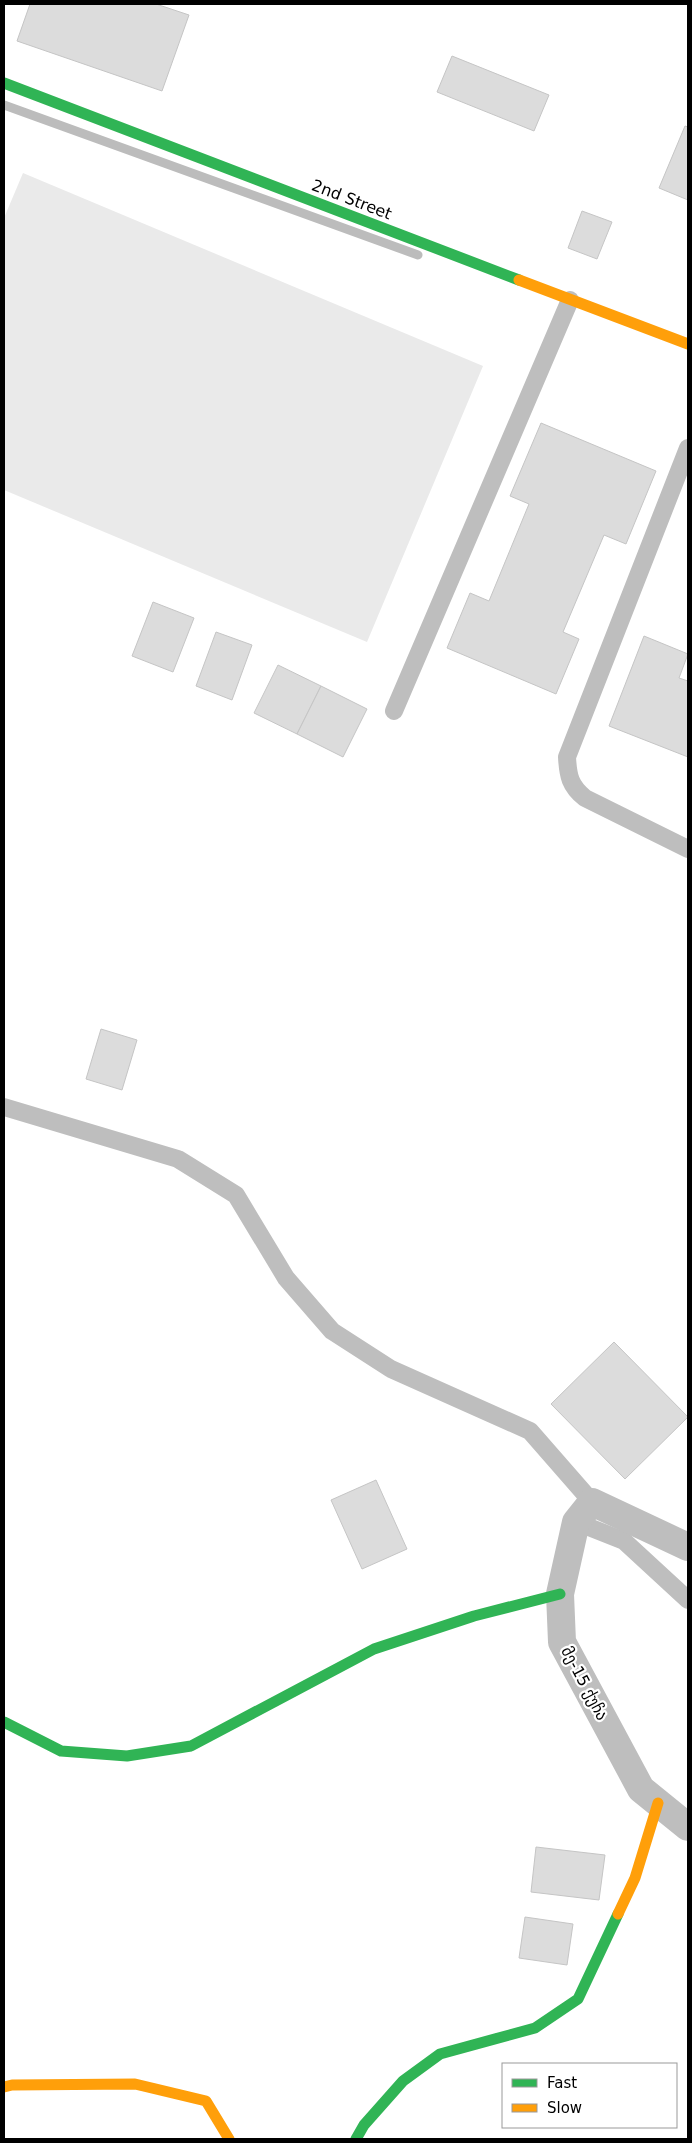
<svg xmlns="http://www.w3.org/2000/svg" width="692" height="2143" font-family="'DejaVu Sans','Noto Sans Georgian',sans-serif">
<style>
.green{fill:#eaeaea}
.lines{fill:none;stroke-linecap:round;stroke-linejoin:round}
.stream{stroke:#bcbcbc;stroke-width:9}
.building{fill:#dcdcdc;stroke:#c5c5c5}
.lane{stroke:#bebebe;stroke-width:18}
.street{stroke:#bebebe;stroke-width:28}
.fast{stroke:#30b455;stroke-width:11}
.slow{stroke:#ff9f0a;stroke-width:11}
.labels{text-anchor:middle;stroke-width:4.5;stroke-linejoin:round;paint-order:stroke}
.street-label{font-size:16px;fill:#000;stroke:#fff}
</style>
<rect width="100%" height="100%" fill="#fff"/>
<!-- green -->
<polygon class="green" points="23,173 483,366 367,642 4,490 4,218"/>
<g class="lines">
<!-- stream -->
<polyline class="stream" points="4,105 418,255"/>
</g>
<!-- building -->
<g class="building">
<polygon points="30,4 156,4 189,15 162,91 17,41"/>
<polygon points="452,56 549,95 534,131 437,92"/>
<polygon points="685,126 688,127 688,200 659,188"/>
<polygon points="582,211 612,222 597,259 568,248"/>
<polygon points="541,423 656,471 626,544 604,535 563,632 579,639 556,694 447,648 470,593 489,601 529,504 510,496"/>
<polygon points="153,602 194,618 173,672 132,656"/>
<polygon points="216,632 252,645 232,700 196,686"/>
<polygon points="644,636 688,654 679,678 688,681 688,757 609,726"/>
<polygon points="278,665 321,686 297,734 254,713"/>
<polygon points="321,686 367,709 343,757 297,734"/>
<polygon points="101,1029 137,1040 122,1090 86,1079"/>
<polygon points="614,1342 688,1417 625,1479 551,1404"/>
<polygon points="376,1480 407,1549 362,1569 331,1500"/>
<polygon points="536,1847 605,1855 599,1900 531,1892"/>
<polygon points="525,1917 573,1924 567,1965 519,1958"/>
</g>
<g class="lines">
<!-- lane -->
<g class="lane">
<path d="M688,448L567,757C568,776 570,786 585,798L688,849"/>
<polyline points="394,711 570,300"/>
<polyline points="4,1107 178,1159 236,1195 286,1278 332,1331 391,1369 530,1431 592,1502"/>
<polyline points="576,1522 624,1541 688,1600"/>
</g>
<!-- street -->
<polyline class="street" points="688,1547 592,1502 576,1522 560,1594 562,1642 641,1789 688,1827"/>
<!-- fast -->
<g class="fast">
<polyline points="4,83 519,280"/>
<polyline points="4,1722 61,1751 127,1756 191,1746 374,1649 474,1616 560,1594"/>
<polyline points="356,2139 364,2125 403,2081 440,2054 535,2028 578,1999 618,1914"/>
</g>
<!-- slow -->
<g class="slow">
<polyline points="519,280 688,344"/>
<polyline points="618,1914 635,1878 658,1803"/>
<polyline points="4,2087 12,2085 135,2084 206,2101 229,2139"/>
</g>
</g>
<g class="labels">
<!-- street labels -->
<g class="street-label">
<text transform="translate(352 199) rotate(21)" y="6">2nd Street</text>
<text transform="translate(585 1683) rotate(62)" y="6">მე-15 ქუჩა</text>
</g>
</g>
<!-- border -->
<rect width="692" height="2143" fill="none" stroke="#000000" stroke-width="10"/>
<!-- legend -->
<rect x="502" y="2063" width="175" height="65" fill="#ffffff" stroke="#999999"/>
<rect x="512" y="2079" width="25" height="8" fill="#30b455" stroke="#999999"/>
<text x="547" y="2088" font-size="15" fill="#000000">Fast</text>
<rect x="512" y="2104" width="25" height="8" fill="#ff9f0a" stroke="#999999"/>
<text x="547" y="2113" font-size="15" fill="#000000">Slow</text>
</svg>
